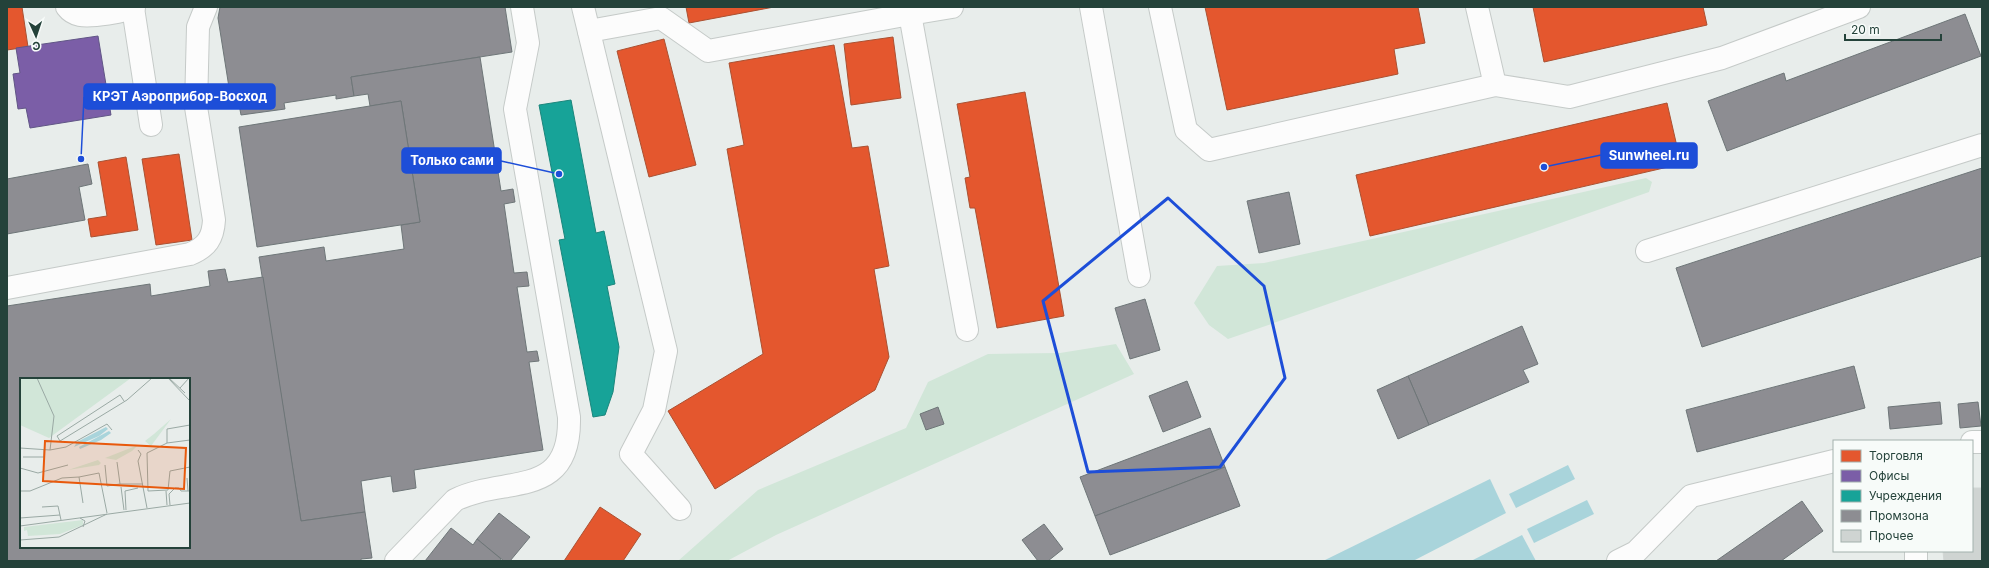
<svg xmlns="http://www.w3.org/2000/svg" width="1989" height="568" font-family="Inter,sans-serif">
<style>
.green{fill:#d1e6d8}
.water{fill:#a9d4db}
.shops{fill:#e4572e;stroke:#aa5132}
.offices{fill:#7b5ea7;stroke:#615686}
.public{fill:#17a398;stroke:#1b867c}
.industry{fill:#8d8d92;stroke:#6e7678;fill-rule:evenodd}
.building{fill:#cfd4d2;stroke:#d1d6d4}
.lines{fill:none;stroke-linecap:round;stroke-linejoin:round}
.minor-casing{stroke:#c5cac8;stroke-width:24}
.minor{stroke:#fcfcfc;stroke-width:22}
.marked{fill:none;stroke:#1d4ed8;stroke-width:3;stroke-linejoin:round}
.inset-road{fill:none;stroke:#9aa9a4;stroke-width:1}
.view{fill:#e8590c;fill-opacity:0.15;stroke:#e8590c;stroke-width:2}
.inset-edge{fill:none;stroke:#24423a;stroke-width:2}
.leader{fill:none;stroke:#1d4ed8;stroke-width:1.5}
.callout-dot{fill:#1d4ed8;stroke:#f7fbf9;stroke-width:1.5}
.callout{fill:#1d4ed8;stroke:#1d4ed8;stroke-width:1.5}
.callout-label{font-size:13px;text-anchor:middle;font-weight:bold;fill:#fff}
</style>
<rect width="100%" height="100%" fill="#e8edeb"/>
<!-- green -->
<g class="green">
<polygon points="1646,178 1652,182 1649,192 1228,339 1209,325 1194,303 1217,266 1264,263"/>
<polygon points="1116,344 1134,374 776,535 727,561 678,561 758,490 906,428 928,382 988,354 1060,353"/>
</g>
<!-- water -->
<g class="water">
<polygon points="1568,465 1575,479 1516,508 1509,494"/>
<polygon points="1490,479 1506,513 1413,561 1323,561"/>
<polygon points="1587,500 1594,514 1534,543 1527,529"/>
<polygon points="1522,535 1536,561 1471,561"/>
</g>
<!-- shops -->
<g class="shops">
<polygon points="7,7 22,7 28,47 7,50"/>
<polygon points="686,7 774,7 689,23"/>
<polygon points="1205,7 1418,7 1425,43 1394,49 1398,74 1227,110"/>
<polygon points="1533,7 1703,7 1707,25 1544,62"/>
<polygon points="893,37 901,98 851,105 844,44"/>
<polygon points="664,39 696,165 649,177 617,51"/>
<polygon points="834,45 852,148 868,146 889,266 874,269 889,357 875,390 715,489 668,411 763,354 727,149 744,145 729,63"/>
<polygon points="1025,92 1064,316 997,328 975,208 970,208 965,178 970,177 957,104"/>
<polygon points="1667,103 1681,164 1370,236 1356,175"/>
<polygon points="179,154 192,240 156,245 142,159"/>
<polygon points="126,157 138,230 91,237 88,219 107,216 98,162"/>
<polygon points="600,507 641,534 623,561 564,561"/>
</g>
<!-- offices -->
<polygon class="offices" points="98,36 111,115 30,128 26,108 18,109 13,74 20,73 16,48"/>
<!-- public -->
<polygon class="public" points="571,100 596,233 604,231 615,284 607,286 619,347 613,392 605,415 593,417 559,240 565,239 539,105"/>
<!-- industry -->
<g class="industry">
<polygon points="220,7 505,7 512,52 351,77 354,96 336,99 336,95 284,103 285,109 241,115 238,99 231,100 218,18"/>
<polygon points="1965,14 1981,56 1727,151 1708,101 1784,73 1786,81"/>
<polygon points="480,57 501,191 513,189 515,202 504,204 514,273 527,272 529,286 517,287 527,352 537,351 539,361 529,362 543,450 414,470 416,488 393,492 391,476 361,481 365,512 301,521 259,257 324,247 326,261 404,249 401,225 420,222 401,101 370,106 368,94 354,96 351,77"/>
<polygon points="401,101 420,222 257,247 239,127"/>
<polygon points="88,164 92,184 79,187 85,220 7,234 7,179"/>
<polygon points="1982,168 1982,256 1702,347 1676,268"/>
<polygon points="1289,192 1300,244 1259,253 1247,201"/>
<path d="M225,269L228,282L263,277L301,521L365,512L372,558L361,559V561H7V306L150,284L151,296L210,286L208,271ZM21,379H189V547H21Z"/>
<polygon points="1145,299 1160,350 1130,359 1115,308"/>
<polygon points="1522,326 1538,364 1523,370 1529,382 1429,425 1408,376"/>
<polygon points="1854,366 1865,408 1697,452 1686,410"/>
<polygon points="1408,376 1429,425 1398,439 1377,390"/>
<polygon points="1187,381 1201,417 1163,432 1149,396"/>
<polygon points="1940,402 1942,424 1890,429 1888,407"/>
<polygon points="1978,402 1981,426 1960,428 1958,404"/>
<polygon points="938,407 944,424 926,430 920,414"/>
<polygon points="1210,428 1225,467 1095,516 1080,477"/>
<polygon points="1225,467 1240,506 1110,555 1095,516"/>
<polygon points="1802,501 1823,531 1781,561 1716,561"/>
<polygon points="499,513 530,537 510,561 504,561 477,539"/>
<polygon points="1044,524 1063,549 1048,561 1038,561 1022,540"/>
<polygon points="451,528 473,545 477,539 501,559 500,561 425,561"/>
</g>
<!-- building -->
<polygon class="building" points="1972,488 1982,488 1982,561 1944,561 1943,551 1972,551"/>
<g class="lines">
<!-- minor casing -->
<g class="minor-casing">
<g id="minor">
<path d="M67,7C70,11 75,14 80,15C91,17 125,12 134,7"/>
<polyline points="583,7 666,351 654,410 631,454 680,509"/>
<polyline points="952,7 910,14 967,330"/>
<polyline points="1091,7 1139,276"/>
<polyline points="1160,7 1186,130 1209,150 1495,85 1477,7"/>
<polyline points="133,8 151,125"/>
<polyline points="589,31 661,18 708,51 910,14"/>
<polyline points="1495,85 1569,97 1722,58 1859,7"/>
<polyline points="1647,251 1982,145"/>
<path d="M7,288L190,254C207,247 213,238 214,220L196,107L198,27L206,7"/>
<polyline points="1972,442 1982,442"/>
<polyline points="1916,551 1916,561"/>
<path d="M396,561L455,500C505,475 571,501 569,417L515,109L528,43L522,7"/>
<polyline points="1618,561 1636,552 1691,496 1834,461"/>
</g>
</g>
<!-- minor -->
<use href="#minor" class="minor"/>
</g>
<!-- marked area -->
<path class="marked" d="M1168,198L1264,286L1285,378L1220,467L1088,472L1043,301Z"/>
<!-- overview -->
<g transform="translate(20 378)">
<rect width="170" height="170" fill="#e8edeb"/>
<path d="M0,0H111L29,60L0,47ZM151,41L131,68L125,63L134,56ZM118,67L112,73L96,82L85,80ZM78,82L81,85L79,87L48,92ZM63,142V147L40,156L8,158L7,152L4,153V149Z" fill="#d1e6d8"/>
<path d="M86,49L88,51L79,58L54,69L57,64ZM89,53L91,55L81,62L60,71L59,69Z" fill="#a9d4db"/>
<path class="inset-road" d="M17,0L34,38L30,72M148,0L170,23M149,0L165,15M160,10L169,0M104,23L100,17L37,58L40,63L107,22L132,0M170,62L147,65L127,75L128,113L148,112L150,93L170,89M147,65V51L170,47M0,70L30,72L46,69L87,46L92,52M118,72L121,76L118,83L127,130M3,79H24V72M85,87L87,108L100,106L97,84M0,90L18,95L48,87M167,100L168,113M100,106H123M101,109L104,132M0,113H10L42,100L59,99M146,113L147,127M63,125L59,99L79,95L87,135M150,127L149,116L155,110H159L161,113H170M22,129L38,128L41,142M106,132L105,113L118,110M0,140L40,137M60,140L65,143L63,149M0,148L170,125M0,162L39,159L87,136"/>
<path class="view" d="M25,63L166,70L164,111L23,103Z"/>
<rect width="170" height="170" class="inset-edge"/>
</g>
<!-- callouts -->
<path class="leader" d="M81 159L84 97M1544 167L1601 155M559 174L501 161"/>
<g class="callout-dot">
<circle cx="81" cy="159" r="4"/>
<circle cx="1544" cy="167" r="4"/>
<circle cx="559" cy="174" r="4"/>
</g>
<g class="callout">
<rect x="84" y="84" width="191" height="25" rx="4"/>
<rect x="1601" y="143" width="96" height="25" rx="4"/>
<rect x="402" y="148" width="99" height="25" rx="4"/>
</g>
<g class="callout-label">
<text x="180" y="101">КРЭТ Аэроприбор-Восход</text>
<text x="1649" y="160">Sunwheel.ru</text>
<text x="452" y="165">Только сами</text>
</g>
<!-- border -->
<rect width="1989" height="568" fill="none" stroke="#24423a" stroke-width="16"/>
<!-- legend -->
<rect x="1833" y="440" width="140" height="112" fill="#f7fbf9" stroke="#a3b1ad"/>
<rect x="1841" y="450" width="20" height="12" fill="#e4572e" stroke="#a3b1ad"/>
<text x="1869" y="460" font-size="12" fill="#24423a">Торговля</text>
<rect x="1841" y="470" width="20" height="12" fill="#7b5ea7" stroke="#a3b1ad"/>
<text x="1869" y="480" font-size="12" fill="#24423a">Офисы</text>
<rect x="1841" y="490" width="20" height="12" fill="#17a398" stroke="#a3b1ad"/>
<text x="1869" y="500" font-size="12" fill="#24423a">Учреждения</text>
<rect x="1841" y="510" width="20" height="12" fill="#8d8d92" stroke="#a3b1ad"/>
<text x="1869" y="520" font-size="12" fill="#24423a">Промзона</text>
<rect x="1841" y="530" width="20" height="12" fill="#cfd4d2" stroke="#a3b1ad"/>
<text x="1869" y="540" font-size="12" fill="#24423a">Прочее</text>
<!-- north arrow -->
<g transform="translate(36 36) rotate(177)" stroke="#f7fbf9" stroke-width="3" paint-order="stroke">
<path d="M0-3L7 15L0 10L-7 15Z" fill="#24423a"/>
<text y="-6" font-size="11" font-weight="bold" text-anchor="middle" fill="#24423a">С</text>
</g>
<!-- scale -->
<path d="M1845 34v6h96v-6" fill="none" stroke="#24423a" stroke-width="2"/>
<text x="1851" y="34" font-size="12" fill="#24423a" stroke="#f7fbf9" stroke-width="3" paint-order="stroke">20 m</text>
</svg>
